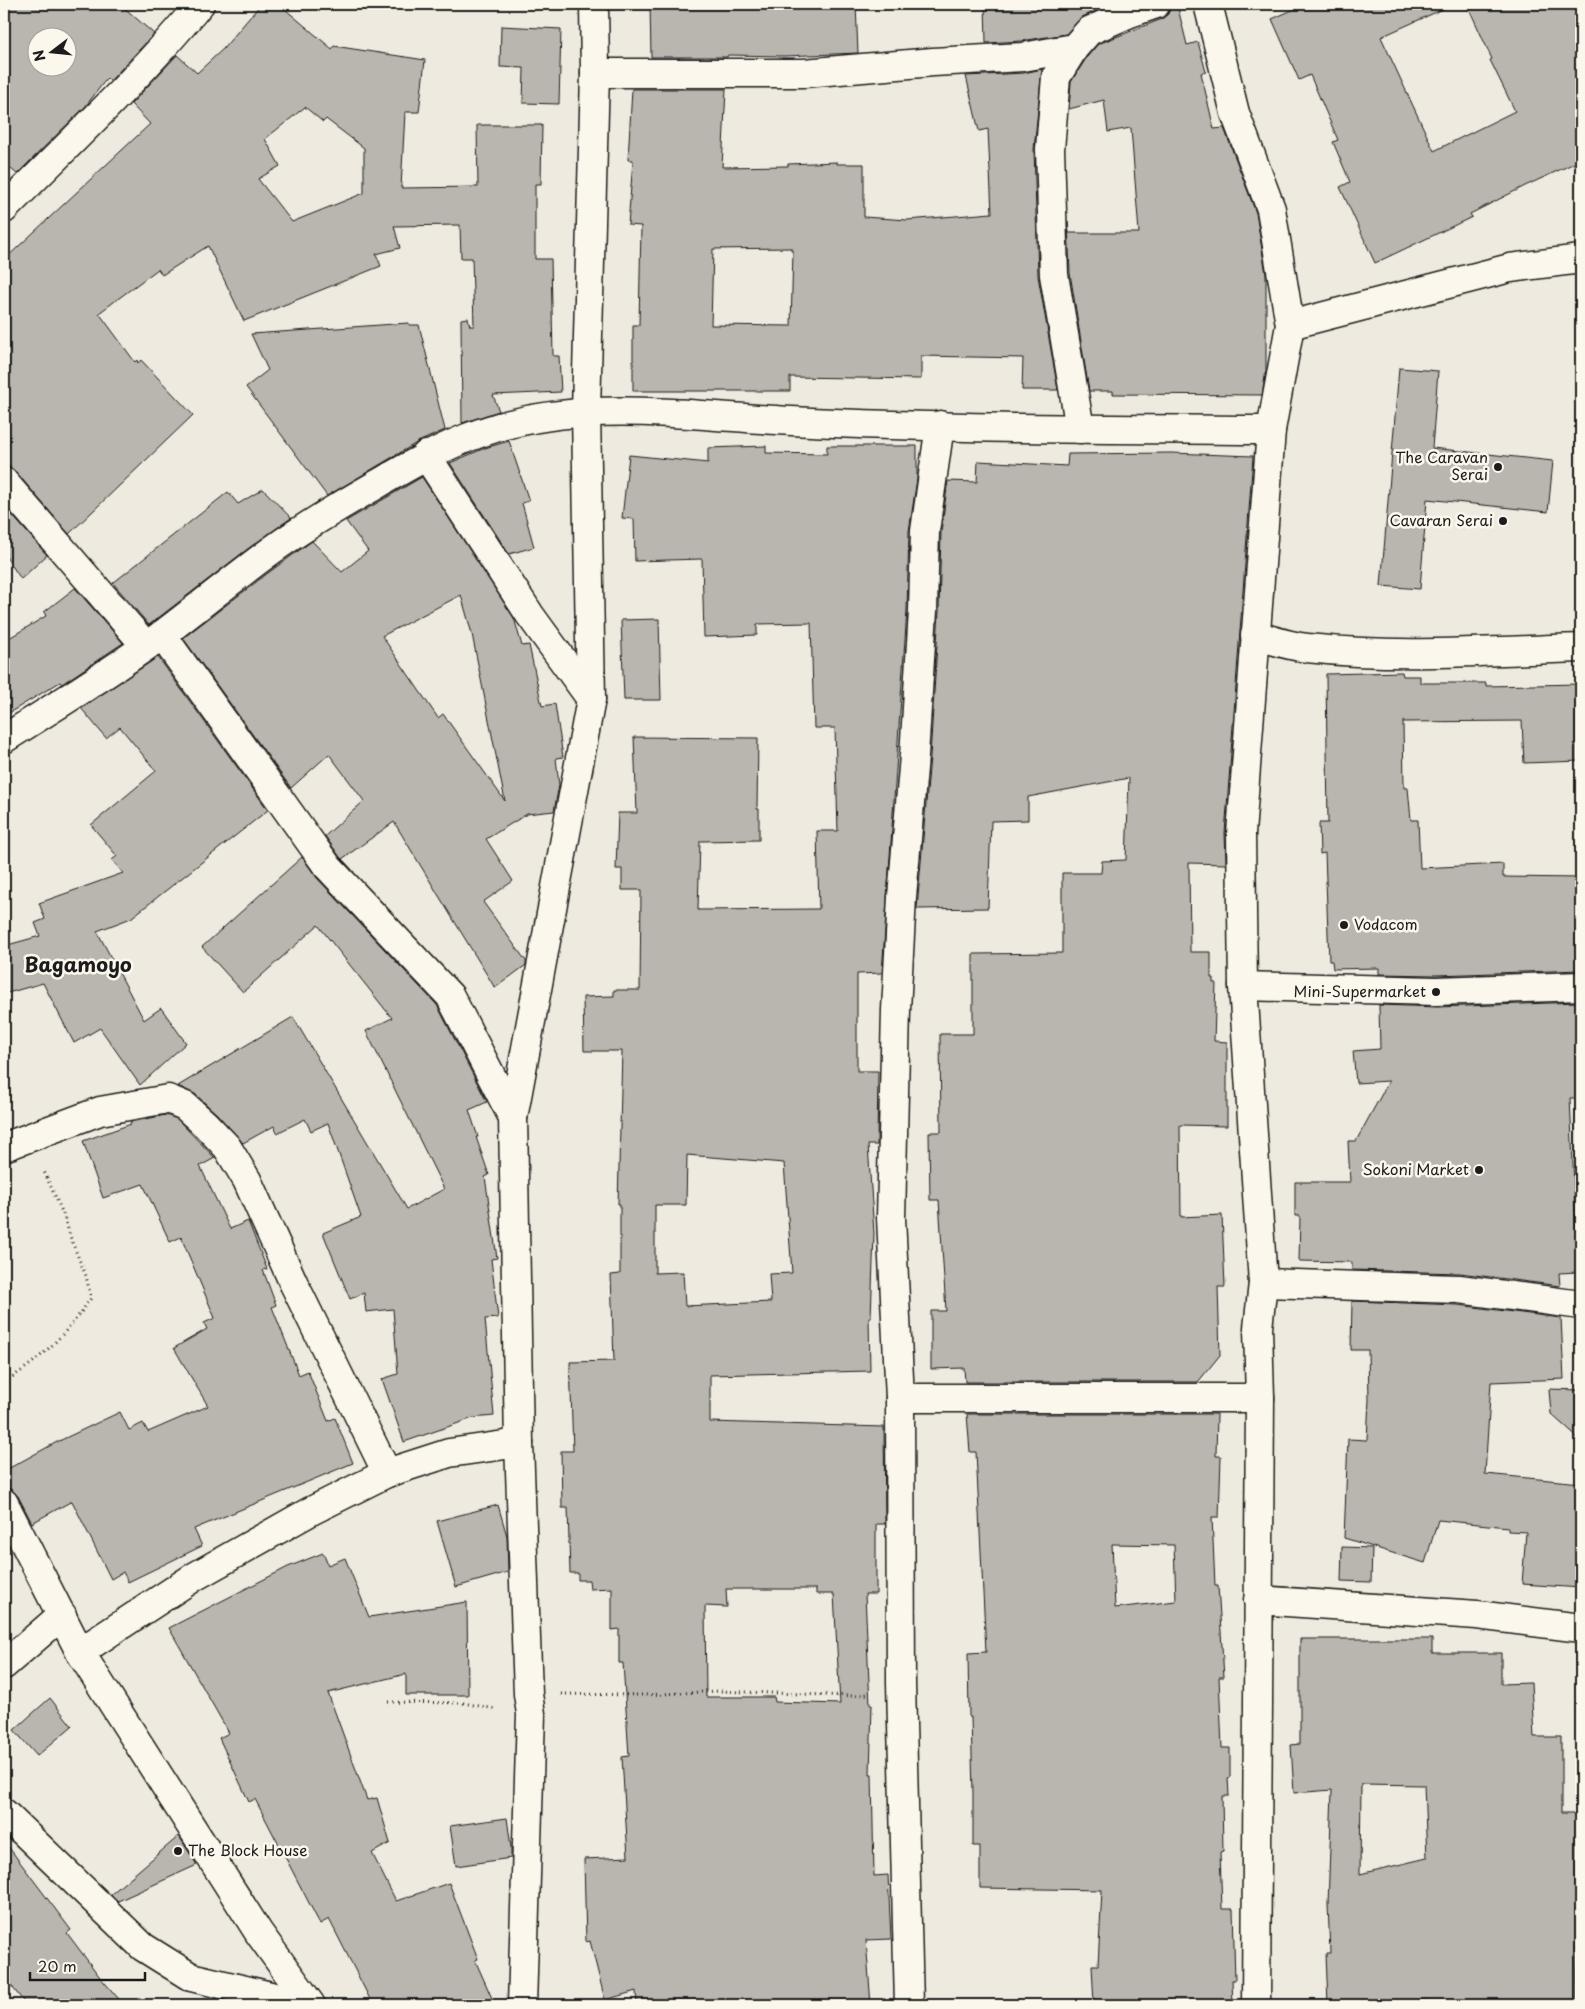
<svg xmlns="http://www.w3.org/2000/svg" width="1585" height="2009" font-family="'Playpen Sans',sans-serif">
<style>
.building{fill:#b9b6af;stroke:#1c1c1c;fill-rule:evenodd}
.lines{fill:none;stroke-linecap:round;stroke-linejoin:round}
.minor-casing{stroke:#1c1c1c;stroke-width:31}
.major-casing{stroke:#1c1c1c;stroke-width:31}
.path{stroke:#1c1c1c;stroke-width:3;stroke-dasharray:1 4;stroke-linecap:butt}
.minor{stroke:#fbf7ec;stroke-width:28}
.major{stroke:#fbf7ec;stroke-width:28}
.poi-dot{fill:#1c1c1c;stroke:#fbf7ec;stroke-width:2}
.labels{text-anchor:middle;stroke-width:5;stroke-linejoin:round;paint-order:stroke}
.poi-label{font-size:15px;fill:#1c1c1c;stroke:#fbf7ec;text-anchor:end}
.district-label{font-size:20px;font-weight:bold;fill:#1c1c1c;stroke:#fbf7ec}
</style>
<rect width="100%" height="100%" fill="#eeeadf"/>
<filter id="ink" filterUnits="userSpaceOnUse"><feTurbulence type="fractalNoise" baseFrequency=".02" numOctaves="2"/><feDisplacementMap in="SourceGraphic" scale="10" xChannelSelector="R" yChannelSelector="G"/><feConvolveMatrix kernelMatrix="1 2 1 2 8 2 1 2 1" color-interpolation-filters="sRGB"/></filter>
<g filter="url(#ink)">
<!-- building -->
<g class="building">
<path d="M4,4H120L154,34L110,81L107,78L85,107L17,174L4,163ZM38,38H68V68H38Z"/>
<path d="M261,4H279L332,49L334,46L425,60L419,112H405L401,188L478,187L477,125H542L541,184H535V259H551L553,356H559L561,392L493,395L499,411L462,423L461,319L468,318L470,326H474L472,258H461L460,225L394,226L400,248L376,254L381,266L244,321L208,246L162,275L158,269L99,313L135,362L137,360L138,363L141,360L193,415L69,534L16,472L10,467H4V260L150,124L131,104L177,55L197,73L223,49ZM305,107L323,122L326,119L364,148V193L292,222L258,179L280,166L265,139Z"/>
<polygon points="650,4 856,4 858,53 784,56 728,55 727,57 651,57"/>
<polygon points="985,4 1112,4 1082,17 1066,34 1021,41 986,43"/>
<polygon points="1171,4 1177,4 1187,45 1198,42 1206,72 1201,73 1214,129 1224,128 1256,213 1266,274 1266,371 1262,395 1113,394 1113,391 1089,391 1070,273 1068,221 1069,233 1139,233 1131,128 1108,132 1104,100 1069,109 1071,82 1087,57 1098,44 1162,19 1168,14"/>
<polygon points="1306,4 1454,4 1381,37 1434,151 1515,111 1490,60 1492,59 1467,4 1581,4 1581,160 1525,186 1470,214 1472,217 1375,263 1340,187 1350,182 1333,142 1338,140 1310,75 1299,80 1272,19"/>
<polygon points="501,26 561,29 559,104 523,103 524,68 500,67"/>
<path d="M1042,69L1034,149L1038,276L1058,390H1022L1023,358L921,356V379L790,377V391H633V325H639L641,226L628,225L633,160H628L632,89H726L722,167L788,166V164L837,162V164H864V217L907,220L992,213L988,129L979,131L966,76L1024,73ZM791,248V251H793L791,326L711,325L713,249Z"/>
<polygon points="409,323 409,325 419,325 445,430 418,442 327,496 246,387 268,370 251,334"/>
<polygon points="1399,368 1438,371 1432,448 1553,461 1548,512 1427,499 1420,589 1381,586"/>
<polygon points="509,441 529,501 522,503 534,547 509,554 450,463 485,448"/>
<path d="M766,446V453L827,454V446H917V479L909,531L907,610L882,973L857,974V1071H878L877,1145H868L874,1233L871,1318H869L870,1371L710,1375V1422L884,1427L885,1524H876V1594H865L870,1705H872L870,1774H872L874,1876L888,1875L891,1939L866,1940L871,2005H748V2002L637,2005L636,1991L605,2000L590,1941L586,1942L584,1859L628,1857L622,1757L629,1756L623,1663H619V1629L612,1630V1588L590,1589L589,1580H578V1573H570L568,1508H562L561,1451H573L570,1362L614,1361L611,1275L620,1274V1204H618L622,1051H584L583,997L614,996V990H640L641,890H622V869H616L618,813H637L634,737L758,738L757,809H759V840L700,841L698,910L819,909L817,831H838L835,728H814L811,623L757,624V635L704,637L702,559L635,561L634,519L622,518L629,455L708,463V448ZM687,1155L784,1163L792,1273L769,1274L771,1302L685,1306L683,1272L655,1273V1205H686ZM726,1589H816V1594H834L840,1704L775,1702L774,1697H706L705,1606L727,1607Z"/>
<polygon points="1171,453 1253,456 1225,833 1226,864 1189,863 1190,952 1211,952 1211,978 1213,978 1213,983 1216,983 1214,1041 1227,1042 1227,1126 1180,1125 1181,1217 1222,1215 1225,1287 1218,1287 1220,1355 1198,1382 965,1382 964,1368 931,1369 931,1311 946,1311 939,1200 930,1200 929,1132 941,1132 940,1034 973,1034 973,954 1062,953 1062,873 1101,873 1102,861 1126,860 1129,778 1028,797 1028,820 991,821 988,908 917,909 930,757 939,612 941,532 948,481 977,482 978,461 1067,466 1068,454"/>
<path d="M422,477L514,618L522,646L529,645L542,706L555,704L563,757L556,758L559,785L554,811L527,814L486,839L513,881L483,902L526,961V965L495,988L394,822L342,859L354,872L340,857L325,836L364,801L329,754L291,788L183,638L268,573L312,541L342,572L368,551L346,521ZM461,595L472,634L505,801L443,714L438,718L382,636Z"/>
<polygon points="263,489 291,518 249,548 149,625 113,583 228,492 238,504"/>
<polygon points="4,506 47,555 21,579 4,554"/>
<polygon points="75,588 123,643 62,684 60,682 4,716 4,641 46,616 44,612"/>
<polygon points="659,619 661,700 624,700 621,620"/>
<polygon points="158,657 268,810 131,918 97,931 144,1020 161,1008 186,1043 140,1085 100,1028 74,1043 43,983 4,994 4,946 40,936 35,923 45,919 39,903 123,873 112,860 117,856 91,825 156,771 120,727 106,738 81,708"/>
<polygon points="1402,672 1403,676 1420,676 1420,683 1486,683 1486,686 1581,684 1581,761 1524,763 1522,721 1403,722 1404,788 1408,788 1411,820 1418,820 1420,868 1503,864 1503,877 1581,878 1580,970 1436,975 1379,974 1379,968 1333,969 1332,961 1329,961 1325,853 1320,854 1319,823 1328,823 1326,674"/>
<polygon points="302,857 317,878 437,1005 487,1102 469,1110 478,1137 476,1137 489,1175 485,1177 497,1258 491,1259 498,1318 485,1319 494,1416 473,1418 404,1442 382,1379 398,1374 393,1309 366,1312 364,1293 350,1299 323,1233 361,1217 328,1123 311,1131 305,1119 277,1133 274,1126 243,1143 217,1114 195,1094 178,1086 293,1017 407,1209 444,1189 366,1031 392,1018 318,925 243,992 202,947"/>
<polygon points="1579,1002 1579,1012 1581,1012 1581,1098 1570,1098 1578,1272 1559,1273 1560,1286 1460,1273 1352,1270 1352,1262 1299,1261 1300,1216 1295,1216 1295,1182 1350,1182 1348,1141 1356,1141 1389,1081 1356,1083 1353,1051 1380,1049 1379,1005 1437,1007"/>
<polygon points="166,1115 177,1119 215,1158 200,1166 230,1229 248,1221 267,1269 263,1270 276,1305 272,1307 299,1375 308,1371 328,1421 335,1418 353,1463 194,1529 202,1546 128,1582 123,1572 111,1579 72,1501 32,1523 18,1496 12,1490 4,1488 4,1471 57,1442 120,1412 129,1430 143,1423 148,1432 208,1406 174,1348 207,1329 204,1323 215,1318 181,1237 170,1242 143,1184 103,1198 83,1141 131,1124 130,1122"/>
<polygon points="1352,1301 1458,1305 1561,1318 1564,1379 1491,1382 1485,1474 1581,1483 1581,1588 1522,1584 1526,1532 1508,1531 1508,1527 1438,1520 1425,1563 1344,1538 1348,1439 1367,1440 1369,1399 1368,1350 1351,1350"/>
<polygon points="1549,1389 1581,1390 1581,1441 1551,1414"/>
<path d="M967,1414H1217L1216,1456H1221L1219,1517H1212L1215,1586H1218L1224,1677H1219L1222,1748H1230V1777L1228,1778L1229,1796H1222L1223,1851L1220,1852L1222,1909H1233L1235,1980H1232L1233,2005H1094L1092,1965H1098L1102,1890L980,1888V1846H973V1793L971,1717H969L968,1653L986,1652L976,1452H970ZM1112,1544L1174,1545L1176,1601L1115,1608Z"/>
<polygon points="498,1505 507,1536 508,1572 456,1587 437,1521"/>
<polygon points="1342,1547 1372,1548 1371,1582 1341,1581"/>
<polygon points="323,1553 328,1565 345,1558 369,1617 467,1602 468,1695 406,1695 406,1674 328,1693 367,1800 377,1798 390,1843 372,1853 396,1901 449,1883 478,1959 475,1960 495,2005 373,2005 329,1919 320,1924 255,1799 249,1802 219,1738 229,1733 169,1628 288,1567"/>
<path d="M1300,1639H1432V1653H1501V1684L1531,1683L1534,1737H1561V1813H1581V1946H1576L1577,2005H1429L1428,2000L1328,2005L1326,1953H1330L1328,1905L1332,1790L1294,1793L1291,1745L1300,1744ZM1361,1784L1424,1785L1427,1858L1360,1874Z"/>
<polygon points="50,1698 72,1726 37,1756 14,1730"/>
<polygon points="507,1818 511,1847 511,1858 456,1866 450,1826"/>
<polygon points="179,1836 197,1865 118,1901 111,1894"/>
<polygon points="4,1841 71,1930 67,1933 99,1976 124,2005 26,2005 4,1976"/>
</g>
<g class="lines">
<!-- minor casing -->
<g class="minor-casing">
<g id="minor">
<polyline points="1208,4 1235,113 1271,209 1290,325 1271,430 1241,834 1243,986 1263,1283 1258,1328 1260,1398 1256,2005"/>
<polyline points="595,73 804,73 933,62 1023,57 1074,48"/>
<path d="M4,209C71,142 140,77 200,4"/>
<polyline points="1290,325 1510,268 1581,259"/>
<polyline points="1080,429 1054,275 1050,149 1056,77 1074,48 1089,31 1130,13 1156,4"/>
<polyline points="426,455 530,615 591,699"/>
<polyline points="4,482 146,646"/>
<polyline points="162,635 328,867 450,996 513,1118"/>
<path d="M1255,635C1272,640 1289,646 1307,648C1398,658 1490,651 1581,648"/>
<path d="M4,739C57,705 112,672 163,634C200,606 235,577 272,550C305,526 341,505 376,485C410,465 443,446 480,433C579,397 689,416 792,421C951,429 1111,429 1271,430"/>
<polyline points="1243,986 1436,991 1581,986"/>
<polyline points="4,1147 100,1111 168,1099 185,1106 206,1125 227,1147 247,1180 294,1284 387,1473"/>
<polyline points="1263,1283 1459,1289 1581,1305"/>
<polyline points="900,1398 1260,1398"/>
<polyline points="4,1503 80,1652 259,1933 311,2005"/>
<polyline points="1258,1600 1477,1615 1581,1628"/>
<polyline points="80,1652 194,1577 311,1511 387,1473 449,1453 519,1443"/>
<polyline points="4,1665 62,1615"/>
<polyline points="4,1813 143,1947 191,1977 309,2005"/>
<polyline points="909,2005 901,1683 900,1398 891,1218 896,1010 902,897 914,756 923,611 925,531 940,425"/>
</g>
</g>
<!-- major casing -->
<g class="major-casing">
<polyline id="major" points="522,2005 531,1714 528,1694 519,1443 513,1118 591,699 586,411 595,73 594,4"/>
</g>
<!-- path -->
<g class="path">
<path d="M4,1382C39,1362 69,1331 91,1298L86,1276L72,1242L64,1216L43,1169"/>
<polyline points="561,1694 645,1695 719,1691 853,1696 867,1694"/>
<polyline points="388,1702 463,1703 496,1709"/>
</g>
<!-- minor -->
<use href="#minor" class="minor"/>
<!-- major -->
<use href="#major" class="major"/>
</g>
</g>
<!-- markers -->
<g class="poi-dot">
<circle cx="1498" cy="467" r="5"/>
<circle cx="1503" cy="521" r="5"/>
<circle cx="1344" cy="925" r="5"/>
<circle cx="1436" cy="992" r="5"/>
<circle cx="1479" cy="1170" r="5"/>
<circle cx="178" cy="1851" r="5"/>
</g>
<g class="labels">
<!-- poi labels -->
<g class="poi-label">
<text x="1488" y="463">The Caravan<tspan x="1488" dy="17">Serai</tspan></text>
<text x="1493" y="526">Cavaran Serai</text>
<text x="1354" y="930" text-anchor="start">Vodacom</text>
<text x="1426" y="997">Mini-Supermarket</text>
<text x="1469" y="1175">Sokoni Market</text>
<text x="188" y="1856" text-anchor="start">The Block House</text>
</g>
<!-- district labels -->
<g class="district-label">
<text x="78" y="972">Bagamoyo</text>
</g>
</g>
<!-- margin -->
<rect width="1585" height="2009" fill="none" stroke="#fbf7ec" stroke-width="20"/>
<rect x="10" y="10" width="1565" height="1989" fill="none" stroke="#1c1c1c" stroke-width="2" filter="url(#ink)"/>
<!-- north arrow -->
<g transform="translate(52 52) rotate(254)"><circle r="24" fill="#fbf7ec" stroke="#a29f99"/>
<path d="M0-4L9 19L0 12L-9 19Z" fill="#1c1c1c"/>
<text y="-8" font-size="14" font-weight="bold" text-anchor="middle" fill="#1c1c1c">N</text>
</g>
<!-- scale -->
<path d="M30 1972v8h115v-8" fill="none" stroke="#1c1c1c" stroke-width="2.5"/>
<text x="38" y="1972" font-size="15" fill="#1c1c1c" stroke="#fbf7ec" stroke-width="4" paint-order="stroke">20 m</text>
</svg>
